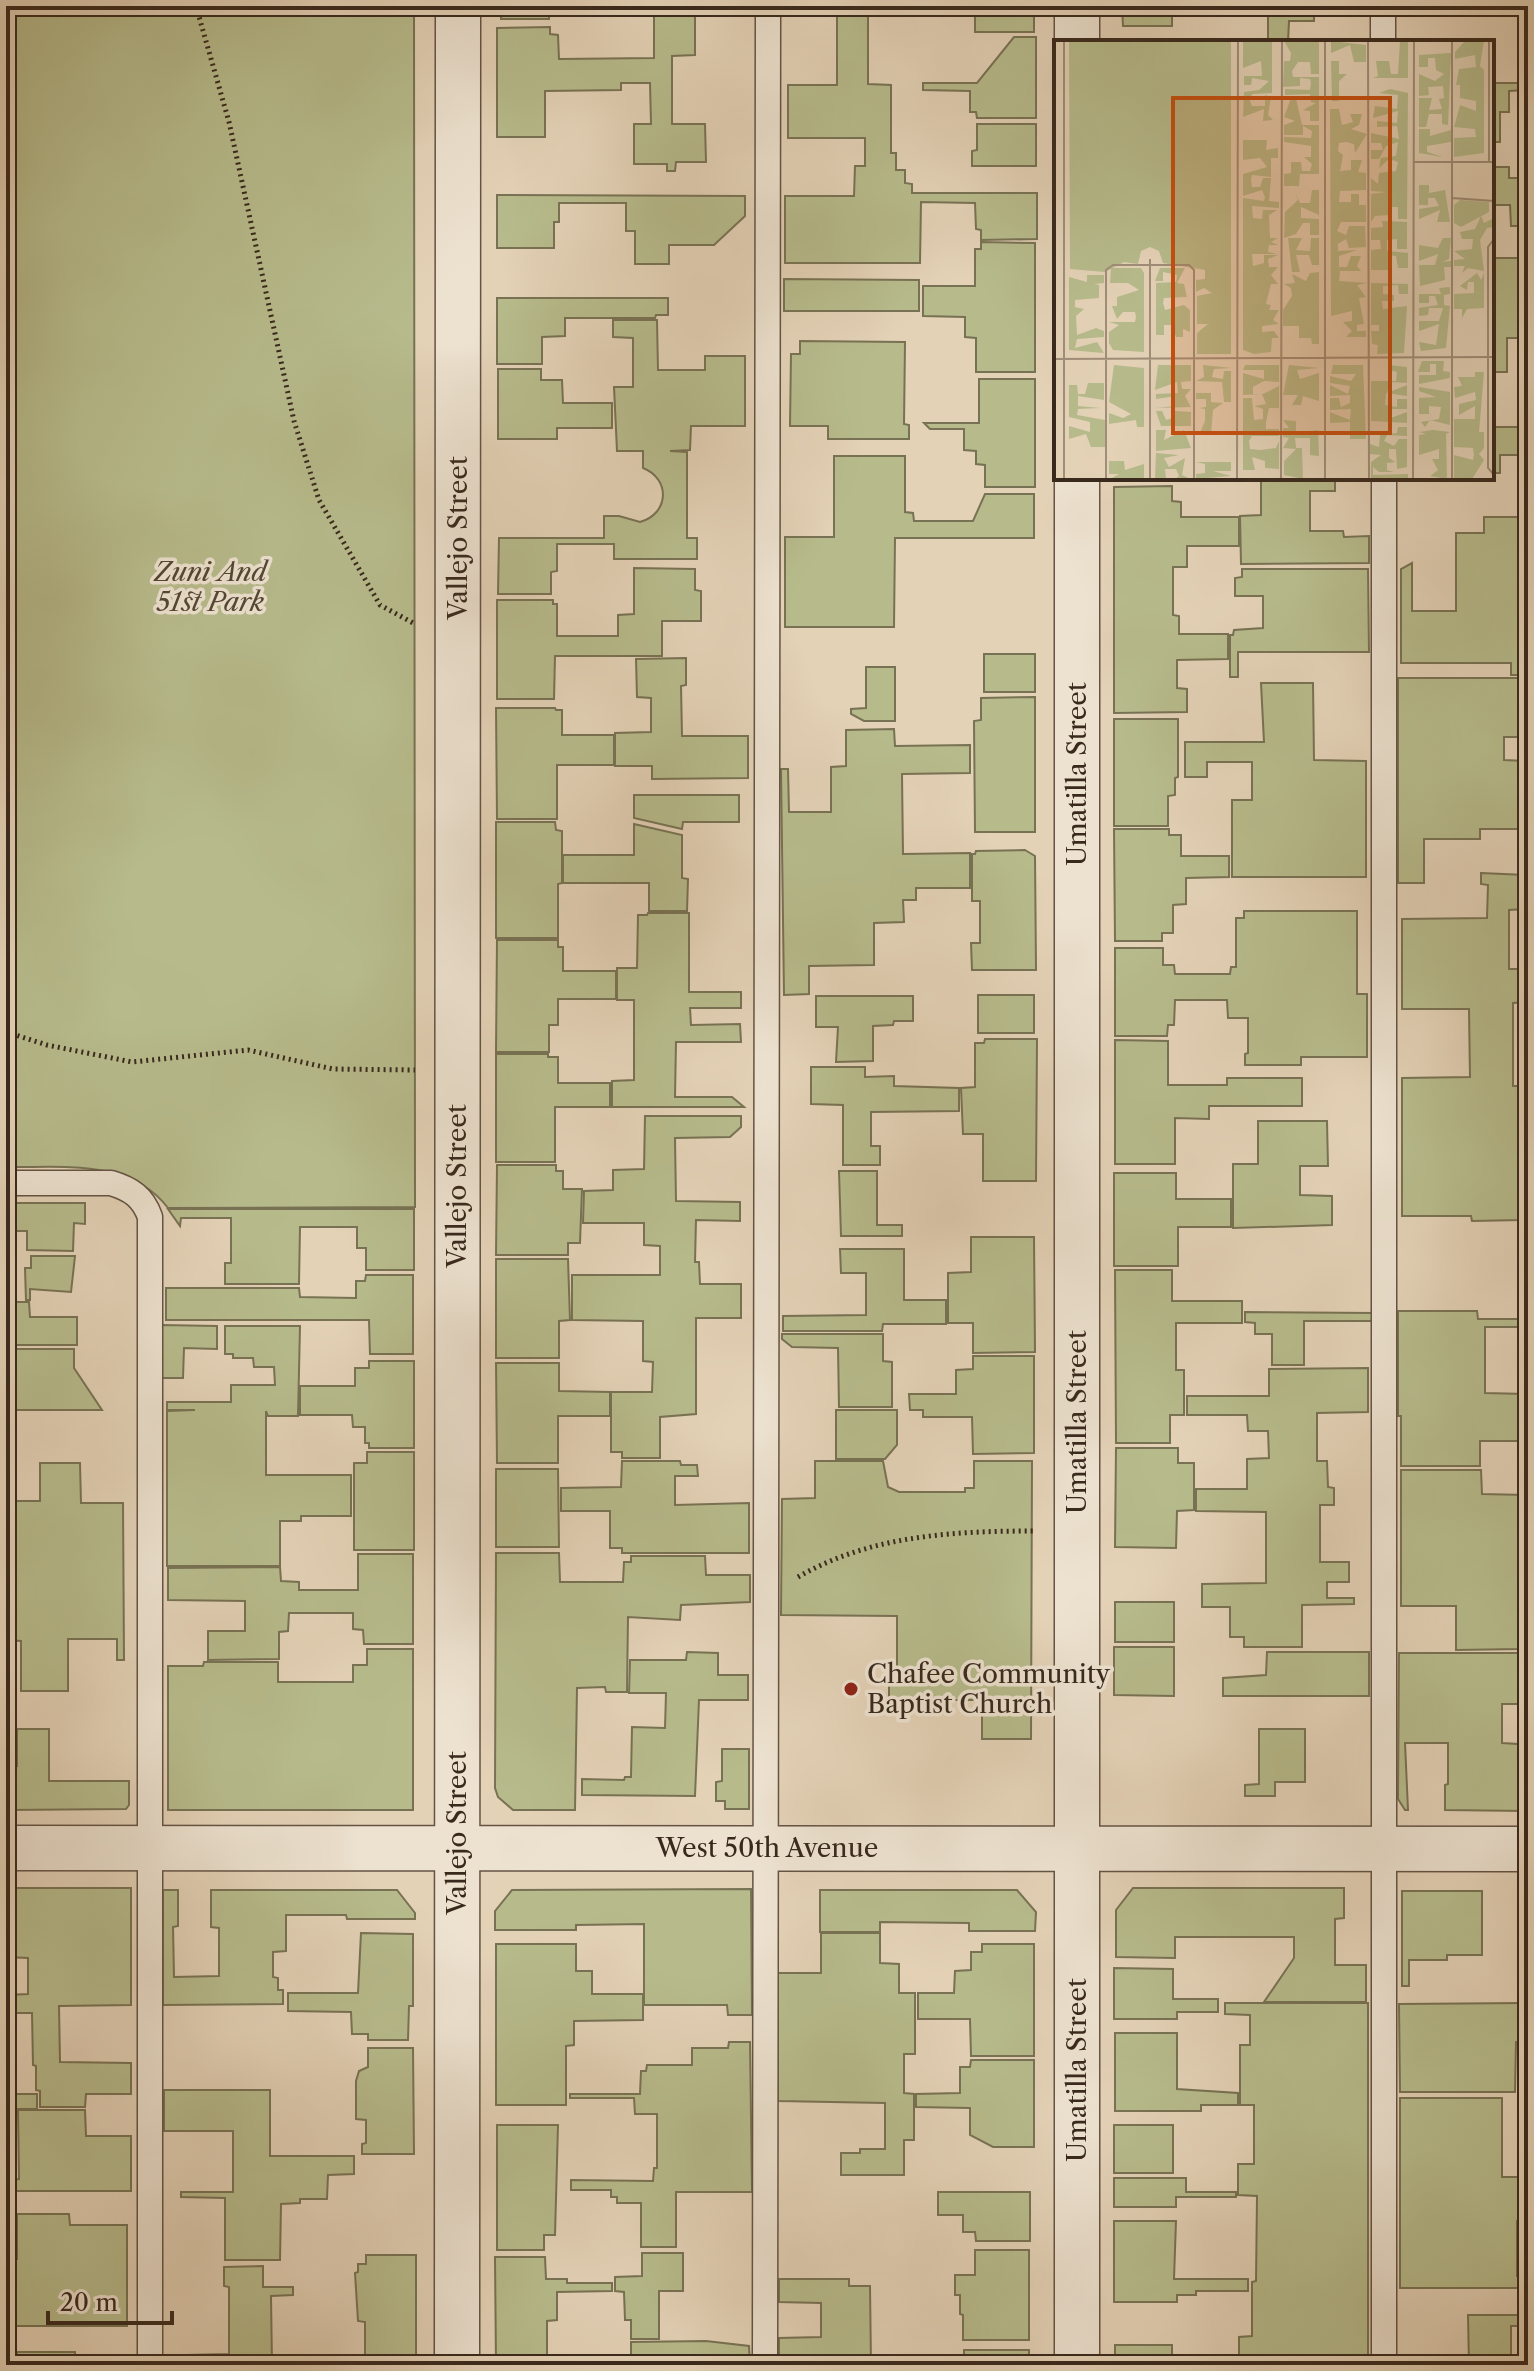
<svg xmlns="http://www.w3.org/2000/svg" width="1534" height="2371" font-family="'Libre Caslon Text',serif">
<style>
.green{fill:#b7bb8c;stroke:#787254;stroke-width:2}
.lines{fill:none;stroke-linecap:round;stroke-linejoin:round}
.service-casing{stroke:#645344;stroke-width:27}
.minor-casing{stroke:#645344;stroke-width:47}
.tertiary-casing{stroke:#645344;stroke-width:47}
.path{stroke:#39291d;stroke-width:5;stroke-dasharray:2 4;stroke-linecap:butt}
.service{stroke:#ede2d0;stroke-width:24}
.minor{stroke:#ede2d0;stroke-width:44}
.tertiary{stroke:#ede2d0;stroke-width:44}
.poi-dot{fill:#8f2418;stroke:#ede2d0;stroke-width:3}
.labels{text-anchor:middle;stroke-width:7;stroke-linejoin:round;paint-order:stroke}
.street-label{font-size:26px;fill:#39291d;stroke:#ede2d0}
.park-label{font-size:26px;font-style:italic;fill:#524633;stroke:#ede2d0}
.poi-label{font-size:26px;fill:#39291d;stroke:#ede2d0;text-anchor:start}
.inset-road{fill:none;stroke:#a08e79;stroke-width:2}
.view{fill:#c54f0f;fill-opacity:0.15;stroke:#c54f0f;stroke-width:4}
.inset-edge{fill:none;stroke:#39291d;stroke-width:4}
</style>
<rect width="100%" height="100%" fill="#e4d2b7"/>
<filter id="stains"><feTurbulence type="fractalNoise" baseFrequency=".0025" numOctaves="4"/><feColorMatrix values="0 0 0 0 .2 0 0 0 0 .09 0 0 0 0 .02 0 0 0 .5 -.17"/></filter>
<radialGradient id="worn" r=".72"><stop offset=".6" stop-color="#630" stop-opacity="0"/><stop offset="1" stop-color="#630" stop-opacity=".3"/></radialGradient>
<!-- green -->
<g class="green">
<path d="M6,6H414L415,1207L168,1208C130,1158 62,1168 6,1167Z"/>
<rect x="501" y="6" width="48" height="13"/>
<polygon points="654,6 695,6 695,55 672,56 672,124 705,124 706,162 676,162 675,171 667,171 667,164 634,164 634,124 651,124 650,83 621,83 621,90 545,91 545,137 497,137 497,28 550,27 550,34 558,35 559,59 654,58"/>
<polygon points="837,6 868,6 868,84 891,85 891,153 896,153 896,170 905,170 905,183 912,184 912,193 1037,193 1037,239 981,240 981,230 976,229 975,203 921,202 920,263 785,263 785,196 854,196 855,166 865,166 865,138 788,138 788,85 837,85"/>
<rect x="975" y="6" width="59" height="26"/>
<polygon points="1122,6 1172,6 1172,26 1123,26"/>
<polygon points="1268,6 1314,6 1314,21 1289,21 1288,42 1268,42"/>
<polygon points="1014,37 1036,37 1036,118 977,118 976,112 970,112 970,91 923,90 923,83 977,83"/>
<polygon points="1492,83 1528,83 1528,90 1509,91 1509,112 1500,112 1500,142 1492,142"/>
<polygon points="977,124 1036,124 1036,166 972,166 972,151 977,150"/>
<polygon points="1492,167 1509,167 1509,178 1528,178 1528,226 1511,226 1510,205 1492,205"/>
<polygon points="497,195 745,196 745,216 714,245 669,245 669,264 635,264 635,231 626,231 626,203 559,203 559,222 554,222 554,248 497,248"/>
<polygon points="981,242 1035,243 1035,372 976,372 976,338 965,337 965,317 923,316 923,286 975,286 975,249 981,249"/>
<polygon points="1492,258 1521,258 1521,290 1528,290 1528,338 1507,338 1507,372 1492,372"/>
<polygon points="784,279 919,280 919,311 784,311"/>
<polygon points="497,298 668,298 668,315 656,315 655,318 565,318 565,336 542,337 542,364 497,364"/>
<path d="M613,320H657L658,370H705V356H745V426H691L690,450L670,451L687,452V538H697V559H614V544H557V571L551,572V594H498L499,538H604V516H619L640,522C669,514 671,479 643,468V451H617L614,387H633V338L613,337Z"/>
<polygon points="800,341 905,342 904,424 909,425 909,439 828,439 828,426 790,426 791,354 800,354"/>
<polygon points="498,369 541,369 541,380 562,380 563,403 612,403 612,428 557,428 557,439 498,439"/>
<polygon points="979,379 1035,379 1035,487 985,487 985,465 976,464 976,451 964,450 964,429 930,429 924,423 979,423"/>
<polygon points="1492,427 1525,427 1525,455 1500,455 1500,473 1492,473"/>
<polygon points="834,456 905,456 905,512 913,513 914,521 973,521 985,494 1034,494 1034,538 895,538 894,627 785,627 785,537 834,537"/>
<polygon points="1261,478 1335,478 1335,491 1310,491 1310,531 1343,531 1344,537 1369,536 1369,563 1241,564 1240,516 1261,515"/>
<polygon points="1172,486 1172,501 1181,502 1181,517 1239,517 1239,546 1187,546 1187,567 1173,567 1173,615 1179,616 1179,634 1228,634 1228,659 1177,660 1177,688 1187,689 1187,712 1114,713 1114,487"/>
<polygon points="1484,517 1528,517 1528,658 1526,658 1526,680 1519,680 1519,737 1504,737 1504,760 1526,761 1528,746 1528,807 1520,807 1520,829 1480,829 1480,839 1424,839 1424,883 1398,883 1398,678 1520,678 1520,675 1511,675 1511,663 1401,663 1401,569 1412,563 1412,611 1456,611 1456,533 1484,533"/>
<polygon points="634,568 695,569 695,590 701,591 701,621 662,621 662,656 555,656 554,699 497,699 497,600 553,600 553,604 557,604 557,636 618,636 618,615 634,614"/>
<polygon points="1242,569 1368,569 1369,652 1238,652 1238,677 1230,677 1230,635 1233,635 1234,630 1263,628 1263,596 1235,596 1235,578 1242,577"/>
<rect x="984" y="654" width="51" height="38"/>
<polygon points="686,658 686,685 681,686 682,736 748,736 748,778 652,779 652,766 615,766 615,733 651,732 651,698 637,697 636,659"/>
<polygon points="866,667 895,667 895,721 864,721 851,714 851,709 866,708"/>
<polygon points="1261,683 1313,683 1314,760 1366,761 1366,877 1232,877 1232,800 1252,800 1252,762 1207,762 1207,777 1185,777 1185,742 1264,742"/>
<polygon points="1035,697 1035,832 975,832 974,721 981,720 981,698"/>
<polygon points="496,708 555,708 556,710 562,710 562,735 614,735 614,765 557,765 557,819 497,819"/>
<polygon points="1114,719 1178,719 1178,777 1175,778 1175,795 1168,796 1168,826 1114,826"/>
<polygon points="894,729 895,746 970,745 970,773 902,774 903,854 970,853 970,888 916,888 916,900 903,900 904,922 874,923 874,965 809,966 809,994 784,995 781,769 788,769 789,812 831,812 831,767 846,766 846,730"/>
<polygon points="634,795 739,795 739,822 683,822 682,829 634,818"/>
<polygon points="496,822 555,822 556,830 562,831 562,883 558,884 558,938 496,938"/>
<polygon points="634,824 682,835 682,878 688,879 687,911 649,911 649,883 563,883 563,855 634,855"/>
<polygon points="1114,829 1169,829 1169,835 1181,835 1181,856 1229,856 1229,877 1186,878 1186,904 1173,905 1173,933 1162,933 1162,941 1115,941"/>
<polygon points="1025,850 1035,856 1036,970 972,970 971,943 980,943 980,901 972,901 972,854 975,854 976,851"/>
<polygon points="1481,873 1528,875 1528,909 1509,910 1509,969 1528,969 1528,1002 1513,1003 1513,1086 1528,1086 1526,1136 1521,1136 1521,1220 1472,1221 1471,1216 1402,1216 1402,1078 1470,1077 1469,1009 1402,1009 1402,919 1487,918 1488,885 1481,884"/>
<polygon points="1244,911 1357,911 1357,994 1367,994 1367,1057 1301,1057 1301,1065 1245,1065 1245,1054 1248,1053 1248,1018 1228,1018 1227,1000 1175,1000 1174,1025 1168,1025 1167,1036 1115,1036 1115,948 1163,948 1163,965 1174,965 1175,974 1230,974 1231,967 1236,967 1236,918 1244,918"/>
<polygon points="648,913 689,913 689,992 741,992 741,1008 690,1008 691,1025 740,1024 741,1042 676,1042 675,1097 732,1097 744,1107 612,1107 612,1081 634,1080 634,1000 617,1000 617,968 637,968 638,915 647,915"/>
<polygon points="497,940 558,940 558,947 563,947 563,971 616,971 616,999 558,999 558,1025 549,1025 549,1052 496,1052"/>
<rect x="978" y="995" width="56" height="38"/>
<polygon points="816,996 913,996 913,1021 894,1021 893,1025 873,1026 873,1061 836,1062 838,1027 816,1027"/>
<polygon points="985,1039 1037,1039 1036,1181 983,1181 983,1134 963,1134 961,1088 975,1087 975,1043 984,1043"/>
<polygon points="1115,1040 1168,1041 1168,1085 1227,1085 1227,1078 1302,1078 1302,1106 1209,1106 1209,1119 1175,1118 1175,1164 1115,1164"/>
<polygon points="496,1054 548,1054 548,1057 558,1057 558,1083 610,1083 610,1107 555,1107 555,1162 496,1162"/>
<polygon points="811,1067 865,1067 865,1077 894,1076 894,1086 959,1088 959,1111 871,1112 871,1146 880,1146 880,1165 843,1165 843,1105 811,1104"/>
<polygon points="645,1116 741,1116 741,1127 730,1137 675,1138 676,1201 740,1202 740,1221 696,1220 695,1262 699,1262 700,1284 741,1284 741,1318 696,1318 696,1414 660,1417 660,1458 622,1458 622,1452 611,1452 611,1392 652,1392 653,1362 643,1361 643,1321 572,1320 572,1275 660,1275 660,1246 644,1245 644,1223 583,1223 584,1191 613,1190 613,1170 644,1169"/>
<polygon points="1258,1121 1327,1121 1328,1166 1300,1166 1300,1195 1332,1196 1332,1225 1233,1228 1233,1164 1258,1164"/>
<polygon points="497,1165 556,1165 556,1171 563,1171 563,1189 582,1189 580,1243 568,1243 568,1255 496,1255"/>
<polygon points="839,1171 877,1171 877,1225 902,1225 902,1236 841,1236"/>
<polygon points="1114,1173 1176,1173 1176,1199 1231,1199 1231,1227 1178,1227 1178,1266 1114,1266"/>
<polygon points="6,1203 85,1203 85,1224 74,1223 73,1251 27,1250 27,1231 6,1231"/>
<polygon points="168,1209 414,1209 414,1270 366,1270 366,1248 357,1248 357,1227 300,1227 299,1284 225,1284 225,1263 231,1263 231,1218 181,1218 180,1226"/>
<polygon points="971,1237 1034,1237 1035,1352 973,1353 973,1323 948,1323 948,1273 971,1272"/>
<polygon points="840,1249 904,1249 904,1300 946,1300 946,1324 883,1324 882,1331 783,1331 783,1316 866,1315 866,1273 841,1273"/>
<polygon points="31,1256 75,1256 71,1292 30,1289 30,1300 26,1300 25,1268 31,1268"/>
<polygon points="496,1259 568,1259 570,1320 559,1321 559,1358 496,1358"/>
<polygon points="1115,1270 1172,1270 1172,1301 1242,1301 1242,1323 1176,1323 1176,1370 1184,1370 1184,1415 1170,1415 1170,1443 1116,1443"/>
<polygon points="366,1275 413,1275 413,1354 370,1354 369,1320 166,1320 166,1288 299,1288 300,1297 356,1298 356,1281 365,1281"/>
<polygon points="6,1302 29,1302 30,1317 77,1317 77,1345 6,1345"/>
<polygon points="1398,1311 1477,1311 1478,1319 1528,1319 1528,1327 1485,1327 1485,1393 1528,1394 1528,1441 1480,1441 1480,1466 1401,1466 1401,1416 1398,1416"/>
<polygon points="1245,1312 1375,1313 1375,1321 1304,1321 1304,1365 1272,1365 1272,1334 1255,1334 1255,1323 1245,1322"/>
<polygon points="161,1325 217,1326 217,1349 184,1348 183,1378 161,1378"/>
<polygon points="225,1326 300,1326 298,1416 268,1416 266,1411 266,1475 351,1475 351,1516 301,1516 301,1521 280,1521 280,1566 167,1566 167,1411 195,1410 167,1410 167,1402 231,1402 231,1385 275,1385 274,1367 254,1367 253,1358 233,1358 233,1354 225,1354"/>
<polygon points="782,1334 883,1334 883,1361 892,1362 892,1407 839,1407 838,1348 792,1347 782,1339"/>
<polygon points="6,1349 74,1349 74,1368 102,1410 6,1410"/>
<polygon points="973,1356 1034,1356 1034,1453 973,1454 972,1417 923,1417 923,1410 910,1410 909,1394 956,1394 956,1370 973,1369"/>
<polygon points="369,1361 414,1361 414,1448 369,1448 369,1443 365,1443 365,1427 353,1427 352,1415 300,1415 300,1386 355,1386 355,1368 369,1368"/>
<polygon points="496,1363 559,1363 559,1391 610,1392 610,1416 558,1416 558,1463 497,1463"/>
<polygon points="1368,1368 1368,1412 1317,1413 1317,1461 1327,1461 1328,1487 1334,1488 1334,1505 1320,1505 1320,1562 1349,1562 1349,1582 1327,1582 1327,1598 1354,1598 1354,1604 1302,1605 1302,1647 1244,1647 1244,1637 1230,1637 1230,1607 1202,1607 1202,1584 1266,1583 1266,1512 1196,1511 1196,1489 1247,1489 1247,1459 1269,1458 1268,1431 1248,1431 1247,1415 1187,1415 1187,1396 1269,1396 1269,1369"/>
<polygon points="836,1410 897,1410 897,1445 885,1459 836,1459"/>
<polygon points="1116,1448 1178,1448 1178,1463 1194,1463 1194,1510 1177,1511 1176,1548 1115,1547"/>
<polygon points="367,1452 414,1452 414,1550 354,1550 354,1463 367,1463"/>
<polygon points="622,1461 680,1461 681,1465 697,1465 698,1476 675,1476 675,1505 749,1503 749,1553 622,1553 622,1548 610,1548 610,1511 561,1511 561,1488 621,1487"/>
<polygon points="815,1461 883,1461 888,1487 899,1492 965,1492 965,1488 974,1488 974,1461 1032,1461 1031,1739 982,1739 982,1700 889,1700 889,1678 897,1678 897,1616 781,1615 782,1499 815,1498"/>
<polygon points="40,1463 80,1463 81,1503 123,1503 124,1660 117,1660 117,1639 68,1639 68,1691 21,1691 21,1641 6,1640 6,1501 40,1501"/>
<polygon points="496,1469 558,1469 559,1547 496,1547"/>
<polygon points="1401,1470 1481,1470 1482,1494 1528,1495 1528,1610 1520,1610 1520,1649 1456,1650 1456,1606 1401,1606"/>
<polygon points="496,1553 559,1553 560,1582 623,1582 624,1562 631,1562 631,1556 705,1556 706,1575 750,1575 750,1602 681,1605 680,1620 628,1617 627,1692 606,1692 605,1687 577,1688 575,1810 513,1810 498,1797 495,1788"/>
<polygon points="358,1554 413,1554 413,1644 364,1644 363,1630 353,1629 353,1613 289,1613 288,1631 279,1632 279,1659 208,1660 208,1631 245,1631 245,1601 168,1600 168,1568 280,1567 281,1581 299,1582 299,1590 358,1590"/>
<rect x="1115" y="1602" width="59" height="40"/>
<polygon points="1114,1647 1174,1647 1174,1696 1114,1695"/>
<polygon points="367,1649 413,1649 413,1810 168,1810 168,1666 203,1666 204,1662 278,1662 278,1682 353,1682 353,1665 367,1665"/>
<polygon points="687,1652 718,1653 718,1675 748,1675 748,1700 699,1700 695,1796 582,1795 582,1779 624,1780 625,1777 631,1777 632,1727 665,1728 666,1693 629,1693 630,1660 686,1660"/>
<polygon points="1267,1652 1369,1652 1369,1696 1223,1696 1223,1678 1266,1675"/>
<polygon points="1399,1653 1520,1653 1520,1688 1528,1688 1528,1704 1502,1704 1502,1743 1518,1744 1518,1777 1528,1777 1528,1811 1445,1810 1445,1785 1448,1784 1448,1743 1405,1743 1408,1810 1405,1810 1398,1799"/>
<polygon points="17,1729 49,1729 49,1781 129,1781 129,1805 126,1809 6,1810 6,1767 17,1766"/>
<polygon points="1259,1729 1305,1729 1305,1782 1275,1782 1275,1796 1245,1796 1245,1785 1259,1784"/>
<polygon points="722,1749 749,1749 749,1809 725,1809 725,1801 716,1801 716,1782 722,1781"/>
<polygon points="6,1888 131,1888 131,2005 59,2006 60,2062 131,2063 131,2094 86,2094 85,2107 40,2107 40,2091 36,2090 36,2066 33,2065 32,2013 6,2013 6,1995 28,1994 28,1958 6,1957"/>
<polygon points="1133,1888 1344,1888 1344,1918 1335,1919 1335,1965 1366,1965 1366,2002 1264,2002 1294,1958 1294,1937 1175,1937 1175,1958 1116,1957 1116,1910"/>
<polygon points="751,1889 752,2015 728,2015 727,2005 644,2005 644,1924 576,1925 576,1930 495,1930 495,1911 512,1890"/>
<polygon points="163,1890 178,1890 178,1926 173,1927 174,1977 219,1976 219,1928 211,1927 211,1890 397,1890 415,1913 415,1919 347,1919 346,1915 286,1915 286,1951 273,1952 273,1977 278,1978 278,1990 283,1990 283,2004 163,2005"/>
<polygon points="820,1890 1017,1890 1036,1912 1035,1931 969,1931 969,1923 880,1922 880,1932 820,1932"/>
<polygon points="1402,1891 1482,1891 1482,1955 1447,1955 1447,1960 1409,1960 1409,1986 1402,1986"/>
<polygon points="361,1933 413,1934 413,2006 409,2006 408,2040 368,2040 368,2034 352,2034 351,2012 288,2011 288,1993 358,1993"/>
<polygon points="821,1933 880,1933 880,1963 899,1964 899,1993 915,1993 915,2054 904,2054 904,2093 914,2094 914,2140 904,2140 904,2175 841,2175 841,2153 860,2153 860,2149 885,2149 885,2103 778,2101 778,1973 821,1973"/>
<polygon points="496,1944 576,1944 576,1971 592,1971 592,1994 643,1994 643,2020 574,2021 574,2045 566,2046 566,2105 496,2105"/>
<polygon points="982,1944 1034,1944 1034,2056 971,2056 970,2019 918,2019 918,1993 954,1993 955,1971 971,1970 971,1952 982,1952"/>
<polygon points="1114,1968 1173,1969 1173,1999 1218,1999 1218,2012 1177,2012 1177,2019 1114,2019"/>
<polygon points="1225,2003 1368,2003 1368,2365 1239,2365 1239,2337 1252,2336 1252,2282 1256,2281 1257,2196 1238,2195 1238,2164 1254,2164 1254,2105 1240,2105 1240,2045 1250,2045 1250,2015 1225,2014"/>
<polygon points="1528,2003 1528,2042 1516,2042 1515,2092 1400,2092 1399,2004"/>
<polygon points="1115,2033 1177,2033 1177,2089 1238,2093 1238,2105 1201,2105 1201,2111 1115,2111"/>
<polygon points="729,2042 750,2042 752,2192 676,2192 676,2247 641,2247 641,2203 617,2203 617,2197 611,2197 611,2190 571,2190 571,2180 653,2181 654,2168 657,2168 657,2114 635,2114 634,2098 570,2098 570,2094 640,2094 641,2071 646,2071 647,2065 692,2065 692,2048 728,2048"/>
<polygon points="368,2048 413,2048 414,2154 362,2154 362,2144 366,2143 366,2120 356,2119 356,2081 359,2071 368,2067"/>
<polygon points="971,2060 1034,2060 1034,2147 993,2147 970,2135 970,2108 916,2107 916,2094 960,2093 960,2067 970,2067"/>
<polygon points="164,2090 270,2090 270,2156 354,2156 354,2174 328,2175 327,2199 300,2199 300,2203 281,2204 280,2260 225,2260 225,2198 181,2197 181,2192 233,2192 233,2131 164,2131"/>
<rect x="6" y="2094" width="31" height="15"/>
<polygon points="1400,2098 1502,2098 1502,2177 1522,2177 1523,2187 1528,2188 1528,2201 1524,2201 1524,2220 1517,2221 1517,2276 1528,2276 1528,2293 1527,2288 1400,2288"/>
<polygon points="18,2110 85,2110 86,2136 131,2136 131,2191 6,2191 6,2180 19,2179"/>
<polygon points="497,2125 558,2125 555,2235 544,2235 544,2250 497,2250"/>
<rect x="1114" y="2125" width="59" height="48"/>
<polygon points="1114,2178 1186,2178 1186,2192 1236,2192 1236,2197 1176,2197 1176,2207 1114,2207"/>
<polygon points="938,2192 1030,2192 1030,2241 976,2241 975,2232 963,2232 963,2215 938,2215"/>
<polygon points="17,2214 69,2214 70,2225 127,2225 127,2326 6,2326 6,2259 17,2259"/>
<polygon points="1114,2221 1176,2221 1174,2279 1248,2279 1248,2291 1196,2291 1196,2295 1177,2295 1177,2302 1114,2302"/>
<polygon points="975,2250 1029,2250 1029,2340 963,2340 963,2315 960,2314 960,2295 955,2295 955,2275 975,2275"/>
<polygon points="642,2253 683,2253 683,2291 659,2291 659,2339 631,2339 631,2320 625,2320 624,2292 615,2291 615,2277 642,2276"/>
<polygon points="366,2255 416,2255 416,2365 357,2365 357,2358 365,2358 365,2322 358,2321 355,2273 358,2272 358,2264 366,2264"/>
<polygon points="495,2257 545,2257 546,2279 567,2279 567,2283 612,2283 612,2291 557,2292 557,2320 547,2321 547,2365 496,2365"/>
<polygon points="263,2266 263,2287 293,2287 293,2295 271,2296 272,2365 186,2365 186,2355 229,2354 229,2287 224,2286 224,2267"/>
<polygon points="779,2279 849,2279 849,2286 870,2286 871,2365 779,2365 779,2338 821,2337 821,2303 779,2302"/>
<polygon points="1468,2315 1528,2315 1528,2326 1511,2326 1511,2365 1469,2365"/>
<polygon points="706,2341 749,2346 750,2365 631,2365 631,2342"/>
<rect x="1115" y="2345" width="57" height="20"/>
<polygon points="964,2350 1029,2350 1029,2365 959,2365 959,2355 964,2355"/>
<rect x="17" y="2352" width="58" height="13"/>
</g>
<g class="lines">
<!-- service casing -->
<g class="service-casing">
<g id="service">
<polyline points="1383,6 1383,42"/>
<polyline points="1384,478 1384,2365"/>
<path d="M6,1183H111C131,1189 143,1197 150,1217V2365"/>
<polyline points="765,2365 768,6"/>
</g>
</g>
<!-- minor casing -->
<g class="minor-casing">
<g id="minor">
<polyline points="1077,6 1077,42"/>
<polyline points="457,2365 458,6"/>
<polyline points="1077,2365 1077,478"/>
</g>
</g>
<!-- tertiary casing -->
<g class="tertiary-casing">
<polyline id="tertiary" points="6,1848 1528,1849"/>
</g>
<!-- path -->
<g class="path">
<polyline points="196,6 229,122 294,421 319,500 380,605 415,624"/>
<polyline points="6,1032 47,1045 132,1062 248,1050 333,1069 415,1070"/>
<path d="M798,1577C871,1535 954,1531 1036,1531"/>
</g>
<!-- service -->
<use href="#service" class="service"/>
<!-- minor -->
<use href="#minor" class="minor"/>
<!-- tertiary -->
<use href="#tertiary" class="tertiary"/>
</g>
<!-- markers -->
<circle class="poi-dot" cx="851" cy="1689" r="8"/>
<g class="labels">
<!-- street labels -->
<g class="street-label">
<text transform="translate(458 538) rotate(-90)" y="9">Vallejo Street</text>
<text transform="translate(1077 774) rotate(-90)" y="9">Umatilla Street</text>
<text transform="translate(457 1186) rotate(-90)" y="9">Vallejo Street</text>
<text transform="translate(1077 1422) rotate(-90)" y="9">Umatilla Street</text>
<text transform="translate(457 1833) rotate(-90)" y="9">Vallejo Street</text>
<text x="767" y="1857">West 50th Avenue</text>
<text transform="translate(1077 2070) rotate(-90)" y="9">Umatilla Street</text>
</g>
<!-- park labels -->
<g class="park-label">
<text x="210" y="581">Zuni And<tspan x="210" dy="30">51st Park</tspan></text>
</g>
<!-- poi labels -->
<g class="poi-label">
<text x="867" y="1683">Chafee Community<tspan x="867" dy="30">Baptist Church</tspan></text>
</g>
</g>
<!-- overview -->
<g transform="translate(1054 40)">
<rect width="440" height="440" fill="#e4d2b7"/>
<path d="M15,1H177V314H143V293L154,284H143V256L158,253L150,248L142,252V240L151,239V230L109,223L105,211L96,207L87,211L84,224L70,222L51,232L16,229ZM189,1H218V53L198,54L196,61L198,66H211V55L217,57L214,75L219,80L209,81L210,69L189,77L190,52L205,50L215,41L198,38L197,45H190V36H208L207,21L189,28ZM230,1H265V34H257L256,22H244L238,31L239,37H265V81H256V71L249,70L262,63L257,62L256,54L231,55V49L256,50L257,43L256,39L246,38V46L229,47L230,21H236L237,13ZM277,1L312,5V22H300L296,5L277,13ZM346,1H354V38H319L324,36L322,21H335L337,34H344ZM430,1L426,26L430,30V113L400,117V98L422,97L421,89L400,87L406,65L422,71V61L406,58V45H402L405,29L422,27L421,15L401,19V12L410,2ZM397,13L394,85L388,84V74H375L372,87H365V58H378L375,70L388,69L385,59L390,58L389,46L374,47L375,55L365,56V34L381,41L390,34L382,30L381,18H374V27H365V15ZM277,21H285V34H293L285,41V61H278ZM336,49L354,53L353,179H344V167H337L334,175L321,176L317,182V154L333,152L317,151V138L324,144L325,133L342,131L344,122L335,119L325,128L327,118L342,116L344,102L332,106L325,119H317V110H329L327,103H317V93L345,99L343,86L323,87V81L343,83L344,71L319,78L321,66L343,69L344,55L325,53ZM237,58H242L248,85H265V134H246L245,146H230V134L237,133V122H247L248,131H256L258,124L250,117H257V106L230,102V97L257,98L258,91L249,86V95H230V85L241,81L230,77ZM276,69H285L288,85L299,82L296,74H308L305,85L297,89L313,94L301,113L300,104L292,102L285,103L284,111L289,115L286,131L297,130V120H308L304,132L312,133V150L286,151L285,162H297V154H305V165H312V182H287L283,191L292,195L295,186H311L312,207L295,208L292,199L284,204V211L303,210L285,216V227H293L297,216H307L303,226L307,231H286L285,241L313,243L303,245L312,257L305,258L310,284L303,285V291H312V297H292L298,291L289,282L298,281V271L277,276ZM365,89H376V96L397,90V102L373,106V112L389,117L365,113ZM189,100H213L212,110L224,108V118H217V137L198,135L197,139L198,147H206L209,138H217L215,161L225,162V168L198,166L199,178L208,179L209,170H223L215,175L216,198H224L217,202L224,205H215L214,212L224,214H198L199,226L210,223V215H224L214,219L215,227H224L217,235L224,244H217L212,264L217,265L215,270H225L219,280L225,284L208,286V292L220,291L225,298H218L217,312L200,314L189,310V158L210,161L211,157L208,150L189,156V134L213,127L206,118L189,120ZM365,145H375V153L391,150L396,182H383L386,170L365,179V169L385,166L381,158H374V165H365ZM258,150H265V175L247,167V178L265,179V195H256V183H249L242,194L230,198L231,172L244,160L241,152L246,163H256ZM406,160L435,162V172L407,187L400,183V165ZM427,176L430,183L440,178V187L433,188L426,200L430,231L414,228L408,233L411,226H400V220L411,219L400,211L418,209L419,199H408L406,192L421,189ZM328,181L353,182V209H343V199L333,200V211L354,213V228H344L342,216L335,215L334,230H317V210L327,209L326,200H317V188L329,187ZM248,198L242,210L256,211L257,198H265V225H258L255,215H242L246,232H238L234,198ZM389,198H397L395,219L388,222L397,221V227H390L391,240L366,246L365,225H381L384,214L365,221V205L384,208ZM57,228H87L90,233V312L59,310L55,303V292L65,285L55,282H81L82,277L81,272H69L63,279L58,266H63V257L85,250L74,243H56ZM106,228H131L123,243L130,244L133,257L110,258L109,263L111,270L130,265L136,270V292L129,289V297H122L118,285H110V295H102V243L122,242L123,235L109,232V241H101ZM265,232V304H258L257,298H245V286H229V270L238,256L237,248L230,244L241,243L238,234L252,241L256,233ZM423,233L427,240L430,233V268L413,269L408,278V269H400V254L420,253V242H414L413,250L406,246ZM33,235H50V243L40,244L45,245V258L21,260V267L30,269L22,276L23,295L42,288L50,291V297L23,299L21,308L43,302L50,313L15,310V237L33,242ZM317,243L354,244V254H345L344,245L329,246V254L340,255V261H328L329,269L353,266L350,313L323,314L324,305L318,304L317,291H325V285H317ZM396,247V254L390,255V265L396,266L392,308L367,311L365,302L382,305L385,284L365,291V281H385L389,268H375L374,275L365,276V268L384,265L381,256H375V263H365V254H387L385,248ZM368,321H390L389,331L396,332V338L365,344V335H382V324H376V332H364ZM60,325L90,328V387H83L82,380L55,384V373L69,378L77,374L55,362ZM104,325H137V341L127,342L128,349H137L131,356L137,367L102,368L121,366V356L102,359V354L124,353L123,342L101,350ZM149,325L178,328L160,329L158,337L169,339L170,331H177V362H170L168,342L142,341L150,337ZM191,325H225V342L210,341L199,347V354H209L225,346V368H215L212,382V389H225V396H198L195,401L196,409L206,410L222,408L225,401V429L211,428V421L198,417L201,430H189V358H198L200,380L209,379V369L200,366L212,364L208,354L189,355V333L210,339V330H189ZM235,325L265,328L243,330L246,339L265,333V361L249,356L247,365H238L244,355H229ZM279,325H309L312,399H296V382L276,383V372L296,380L297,369L276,370V358H285L287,367L296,363V355L276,356V345L294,354L296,346L276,343V336L297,341L302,334H277ZM335,325L353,327V343L336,342L333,353L353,345V356L332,353L331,365L343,367V359H353V369H335L334,379L353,372V383L317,381V341H342L343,332L335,330ZM421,332H430L425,392H430V408L425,414L430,420L418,439H400V415L419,420L420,415L419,408L400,407V379H421V366L405,375V364L422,360L421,352L401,358L400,347L408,346L404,337H421ZM34,343H50V360L24,356V366L47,368L24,369L23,375L51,380V407H37L32,394L15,399V386L36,392V382L15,377V345H23L24,354H31ZM365,347L396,352V385L376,380L371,387L367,382L385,379L387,367L375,366V374H365V358L382,357L365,351ZM142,353H157V362L169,363L159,370L157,395H145L151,381V369L145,368L152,367V359H142ZM102,371H108L112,380L121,377V371L137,372V386H107ZM229,380L242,381V393L264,390L265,416L256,415V398H241L242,408H248L249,439L230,435V421L242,409L229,408L235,398L229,397V388H235ZM344,387H353V396L333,395L330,401L340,406L345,399H353V427L343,429L342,409H335V418L341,422L333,423V430L340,432H325L319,427V435L354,434V439H317V422L327,415L316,414V404L325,407L326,395L343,393ZM102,390H112L110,400L130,390L137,408L102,411ZM379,390L396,392L392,394L393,439L376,436L384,430L378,419H385V409L365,415V395L372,394L365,392ZM102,413L125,415L110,418L115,427L131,418L128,435L137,439H121L125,436L122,429H111L112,439H101ZM55,421H70L71,430L90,424V439H56L65,434H55ZM142,422H177V431H159L177,436L142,439V434L151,433V424Z" fill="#b7bb8c"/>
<path class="inset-road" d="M314,1L315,439M360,122H439M435,122V1M398,158L440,161M440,199L434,207V428L440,435M0,319L440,317M10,439V1M52,439V230L59,225H135L140,230V439M96,439V219M183,439L184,1M227,439L228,1M271,439V1M359,439L360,1M398,439V1"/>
<path class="view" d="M119,58H336V393H119Z"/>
<rect width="440" height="440" class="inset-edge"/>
</g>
<!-- margin -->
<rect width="1534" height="2371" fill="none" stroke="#e4d2b7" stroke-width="32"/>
<rect x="8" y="8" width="1518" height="2355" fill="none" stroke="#39291d" stroke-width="4"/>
<rect x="16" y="16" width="1502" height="2339" fill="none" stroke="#39291d" stroke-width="2"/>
<!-- scale -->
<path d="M48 2311v12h124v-12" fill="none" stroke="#39291d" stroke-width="4"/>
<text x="60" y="2311" font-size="24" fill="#39291d" stroke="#ede2d0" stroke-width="6" paint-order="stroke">20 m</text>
<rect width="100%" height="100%" filter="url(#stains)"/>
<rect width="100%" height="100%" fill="url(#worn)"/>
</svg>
